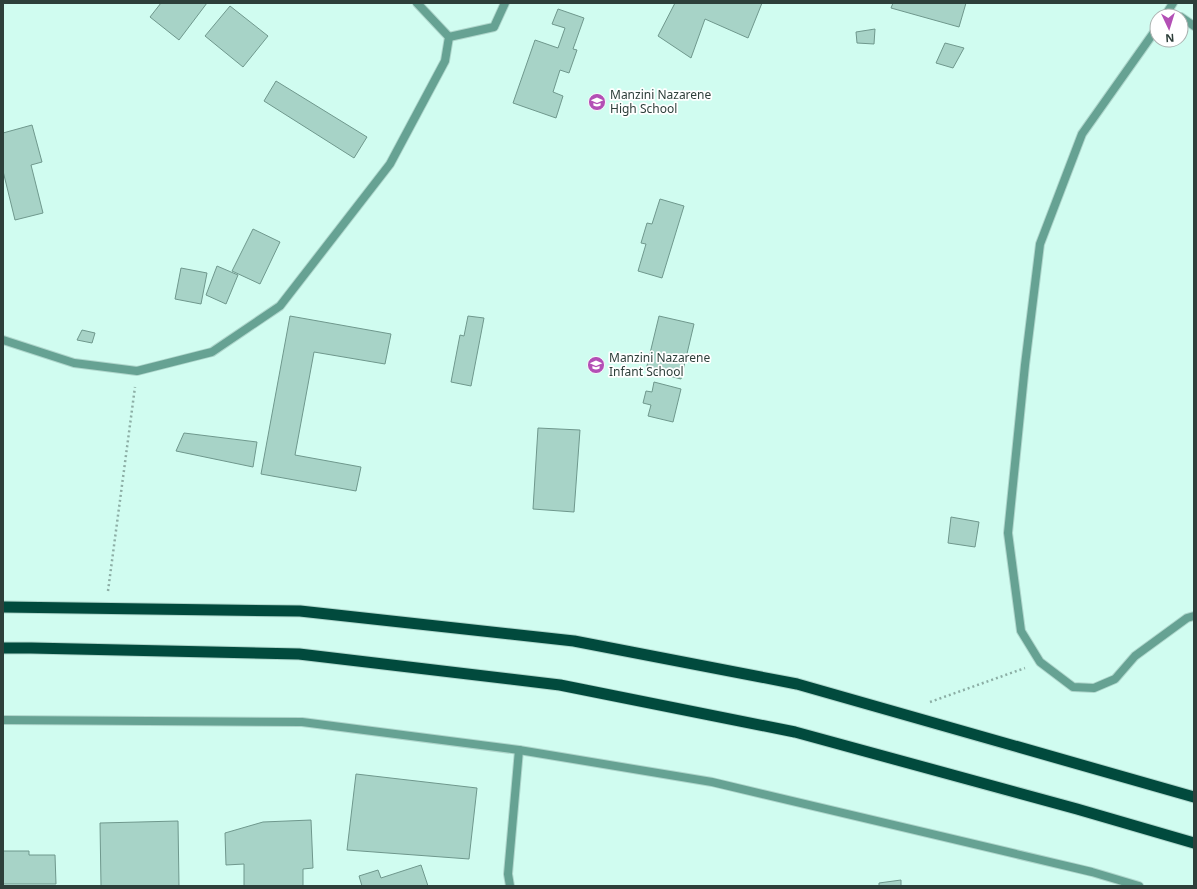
<svg xmlns="http://www.w3.org/2000/svg" width="1197" height="889" font-family="'Noto Sans',sans-serif">
<style>
.building{fill:#a7d3c7;stroke:#6f988d}
.lines{fill:none;stroke-linecap:round;stroke-linejoin:round}
.service-casing{stroke:#afd6cc;stroke-width:10}
.minor-casing{stroke:#afd6cc;stroke-width:10}
.trunk-casing{stroke:#afd6cc;stroke-width:13}
.path{stroke:#8caea5;stroke-width:2.5;stroke-dasharray:2 3;stroke-linecap:butt}
.service{stroke:#66a293;stroke-width:8}
.minor{stroke:#66a293;stroke-width:8}
.trunk{stroke:#014a3d;stroke-width:11}
.labels{text-anchor:middle;stroke-width:3.5;stroke-linejoin:round;paint-order:stroke}
.poi-label{font-size:12px;fill:#2d3f3a;stroke:#fff;text-anchor:start}
</style>
<rect width="100%" height="100%" fill="#d0fcf0"/>
<!-- building -->
<g class="building">
<polygon points="161,3 207,3 179,40 150,17"/>
<polygon points="675,3 762,3 748,38 705,19 691,58 658,36"/>
<polygon points="893,3 966,3 959,27 891,8"/>
<polygon points="230,6 268,36 243,67 205,36"/>
<polygon points="558,9 584,18 573,49 577,50 569,73 560,70 553,92 563,96 556,118 513,103 535,40 558,48 565,28 552,24"/>
<polygon points="875,29 874,44 857,43 856,32"/>
<polygon points="945,43 964,48 953,68 936,63"/>
<polygon points="276,81 367,137 354,158 264,101"/>
<polygon points="32,125 42,162 31,165 43,213 15,220 3,171 3,133"/>
<polygon points="660,199 684,206 662,278 638,271 646,244 641,243 647,223 652,224"/>
<polygon points="253,229 280,242 260,284 232,271"/>
<polygon points="217,266 238,275 226,304 206,295"/>
<polygon points="181,268 207,273 201,304 175,299"/>
<polygon points="290,316 391,334 385,364 314,352 295,455 361,467 356,491 261,474"/>
<polygon points="468,316 484,318 471,386 451,382 460,335 464,336"/>
<polygon points="659,316 694,324 681,379 646,370"/>
<polygon points="82,330 95,333 92,343 77,340"/>
<polygon points="654,382 681,389 673,422 648,416 651,405 643,403 646,391 652,392"/>
<polygon points="538,428 580,430 574,512 533,509"/>
<polygon points="184,433 257,442 253,467 176,451"/>
<polygon points="951,517 979,522 975,547 948,543"/>
<polygon points="356,774 477,788 469,859 347,850"/>
<polygon points="311,820 313,868 303,869 303,886 244,886 244,864 226,865 225,833 263,822"/>
<polygon points="178,821 179,886 101,886 100,823"/>
<polygon points="3,851 29,851 29,855 55,855 56,884 3,884"/>
<polygon points="421,865 428,886 362,886 359,876 378,870 381,878"/>
<polygon points="901,880 901,886 879,886 879,883"/>
</g>
<g class="lines">
<!-- service casing -->
<g class="service-casing">
<polyline id="service" points="449,37 494,27 505,3"/>
</g>
<!-- minor casing -->
<g class="minor-casing">
<g id="minor">
<polyline points="1165,16 1173,3"/>
<polyline points="1181,17 1194,26"/>
<polyline points="1157,28 1082,134 1040,244 1025,365 1008,533 1021,631 1040,662 1073,687 1094,688 1115,679 1135,656 1187,618 1194,616"/>
<polyline points="3,340 74,363 137,371 212,352 280,306 390,164 445,61 449,37 417,3"/>
<polyline points="3,720 302,722 519,750 712,782 1092,872 1139,886"/>
<polyline points="510,886 508,874 519,750"/>
</g>
</g>
<!-- trunk casing -->
<g class="trunk-casing">
<g id="trunk">
<polyline points="3,607 300,611 574,641 797,684 1194,797"/>
<polyline points="3,648 31,648 299,654 560,685 795,732 1077,809 1194,843"/>
</g>
</g>
<!-- path -->
<g class="path">
<polyline points="108,591 135,387"/>
<polyline points="930,702 1025,668"/>
</g>
<!-- service -->
<use href="#service" class="service"/>
<!-- minor -->
<use href="#minor" class="minor"/>
<!-- trunk -->
<use href="#trunk" class="trunk"/>
</g>
<!-- icons -->
<defs>
<g id="school-disc" transform="scale(0.9)"><circle r="9.5" fill="#b34fb5" stroke="#fff"/><path d="M0-5L7-2L0 1L-7-2ZM-4 1L0 2.5L4 1V4Q0 6-4 4Z" fill="#fff"/></g>
</defs>
<g fill-rule="evenodd">
<use href="#school-disc" x="597" y="102"/>
<use href="#school-disc" x="596" y="365"/>
</g>
<g class="labels">
<!-- poi labels -->
<g class="poi-label">
<text x="610" y="99">Manzini Nazarene<tspan x="610" dy="14">High School</tspan></text>
<text x="609" y="362">Manzini Nazarene<tspan x="609" dy="14">Infant School</tspan></text>
</g>
</g>
<!-- border -->
<rect width="1197" height="889" fill="none" stroke="#2d3f3a" stroke-width="8"/>
<!-- north arrow -->
<g transform="translate(1169 28) rotate(176)"><circle r="19" fill="#ffffff" stroke="#abb2b0"/>
<path d="M0-3L7 15L0 10L-7 15Z" fill="#b34fb5"/>
<text y="-6" font-size="11" font-weight="bold" text-anchor="middle" fill="#2d3f3a">N</text>
</g>
</svg>
